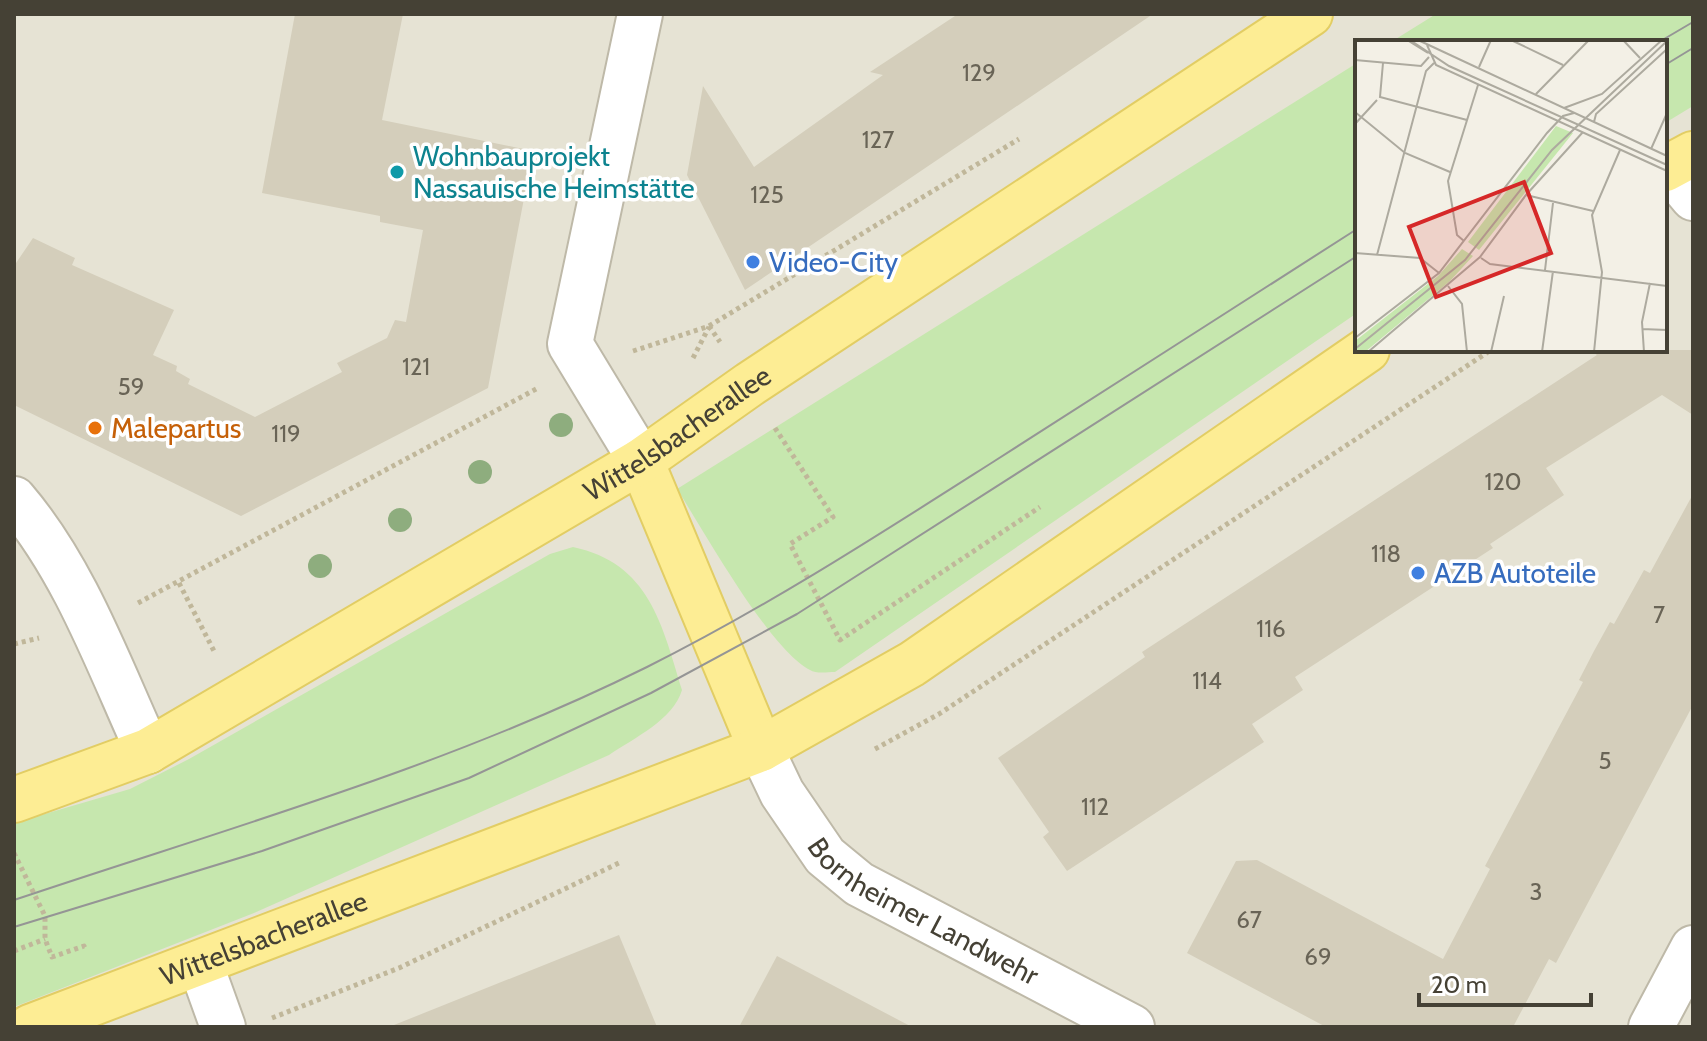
<svg xmlns="http://www.w3.org/2000/svg" width="1707" height="1041" font-family="Cabin,sans-serif">
<style>
.residential{fill:#e6e3d4;fill-rule:evenodd}
.green{fill:#c6e7ae}
.building{fill:#d4cebb}
.lines{fill:none;stroke-linecap:round;stroke-linejoin:round}
.street-casing{stroke:#beb9a8;stroke-width:48}
.primary-casing{stroke:#e2cd64;stroke-width:48}
.path{stroke:#c0b79a;stroke-width:5;stroke-dasharray:4 4;stroke-linecap:butt}
.street{stroke:#fff;stroke-width:44}
.primary{stroke:#fded94;stroke-width:44}
.tram{stroke:#959595;stroke-width:2}
.tree{fill:#8ead7e}
.culture-dot{fill:#0f9aa8;stroke:#fff;stroke-width:3}
.shop-dot{fill:#3f7fe0;stroke:#fff;stroke-width:3}
.food-dot{fill:#e8710a;stroke:#fff;stroke-width:3}
.labels{text-anchor:middle;stroke-width:7;stroke-linejoin:round;paint-order:stroke}
.number-label{font-size:24px;fill:#696456}
.culture-label{font-size:28px;fill:#0d838f;stroke:#fff;text-anchor:start}
.shop-label{font-size:28px;fill:#366cbe;stroke:#fff;text-anchor:start}
.food-label{font-size:28px;fill:#c56008;stroke:#fff;text-anchor:start}
.street-label{font-size:28px;fill:#454135;stroke:#fff}
.inset-road{fill:none;stroke:#adaa9f;stroke-width:2}
.view{fill:#d62828;fill-opacity:0.15;stroke:#d62828;stroke-width:4}
.inset-edge{fill:none;stroke:#454135;stroke-width:4}
</style>
<rect width="100%" height="100%" fill="#f3f0e6"/>
<!-- residential -->
<path class="residential" d="M14,14H1693V1027H14ZM1357,42H1665V350H1357Z"/>
<!-- green -->
<g class="green">
<polygon points="1436,14 1693,14 1693,106 1665,123 1665,42 1391,42"/>
<path d="M1357,63V313L835,672C827,672 816,674 810,670C769,649 704,531 677,489Z"/>
<path d="M573,547C649,563 662,624 682,690C673,720 634,738 609,755L254,913L14,1007V823L130,789L189,759L550,554Z"/>
</g>
<!-- building -->
<g class="building">
<polygon points="295,14 403,14 382,120 533,151 488,388 241,516 14,405 14,266 33,238 75,258 72,265 174,310 153,355 177,366 176,371 190,379 188,384 255,417 342,372 337,363 387,338 395,320 406,322 423,230 380,222 380,216 262,193"/>
<polygon points="958,14 1153,14 745,290 687,175 703,86 754,167 883,75 870,72"/>
<polygon points="1590,350 1693,350 1693,415 1662,395 1546,468 1564,495 1490,544 1493,548 1295,677 1303,690 1252,724 1264,742 1067,871 1043,837 1049,832 998,758 1145,657 1142,652 1597,355"/>
<polygon points="1693,494 1693,705 1556,963 1549,959 1513,1027 1326,1027 1187,953 1236,861 1257,860 1443,959 1490,869 1485,866 1583,682 1579,680 1594,651 1610,622 1614,624 1644,570 1650,573"/>
<polygon points="619,935 657,1027 395,1027 394,1025"/>
<polygon points="777,956 912,1027 739,1027"/>
</g>
<g class="lines">
<!-- street casing -->
<g class="street-casing">
<g id="street">
<polyline points="640,14 570,344 641,461"/>
<polyline points="1668,168 1693,198"/>
<path d="M14,499C75,570 109,666 148,751"/>
<path id="s1" d="M761,749L782,793L825,856L859,884L1132,1027"/>
<polyline points="200,963 223,1027"/>
<polyline points="1651,1027 1693,948"/>
</g>
</g>
<!-- primary casing -->
<g class="primary-casing">
<g id="primary">
<polyline points="1665,169 1693,154"/>
<polyline points="641,461 761,749"/>
<path id="s2" d="M14,800L148,751L641,461L750,384L1310,14"/>
<path id="s3" d="M30,1027L761,749L912,664L1367,350"/>
</g>
</g>
<!-- path -->
<g class="path">
<polyline points="709,326 720,342"/>
<polyline points="633,351 709,326 1019,139"/>
<polyline points="693,358 709,327"/>
<polyline points="775,428 833,517 790,544 840,640 1040,507"/>
<polyline points="179,583 215,653"/>
<polyline points="138,603 538,388"/>
<polyline points="14,644 39,638"/>
<polyline points="875,749 939,714 1491,350"/>
<polyline points="14,853 45,916 45,939 52,957 84,946 86,950"/>
<polyline points="14,951 45,939"/>
<polyline points="272,1018 399,968 621,862"/>
</g>
<!-- street -->
<use href="#street" class="street"/>
<!-- primary -->
<use href="#primary" class="primary"/>
<!-- tram -->
<g class="tram">
<polyline points="1659,42 1693,22"/>
<polyline points="1665,65 1693,48"/>
<path d="M14,900C228,828 444,768 647,667C767,607 880,534 993,462C1114,384 1236,307 1357,229"/>
<polyline points="14,927 262,851 469,778 651,693 797,614 1357,256"/>
</g>
</g>
<!-- trees -->
<g class="tree">
<circle cx="561" cy="425" r="12"/>
<circle cx="480" cy="472" r="12"/>
<circle cx="400" cy="520" r="12"/>
<circle cx="320" cy="566" r="12"/>
</g>
<!-- markers -->
<circle class="culture-dot" cx="397" cy="172" r="8"/>
<g class="shop-dot">
<circle cx="753" cy="262" r="8"/>
<circle cx="1418" cy="573" r="8"/>
</g>
<circle class="food-dot" cx="95" cy="428" r="8"/>
<g class="labels">
<!-- number labels -->
<g class="number-label">
<text x="979" y="81">129</text>
<text x="878" y="148">127</text>
<text x="767" y="203">125</text>
<text x="416" y="375">121</text>
<text x="131" y="395">59</text>
<text x="286" y="442">119</text>
<text x="1503" y="490">120</text>
<text x="1386" y="562">118</text>
<text x="1659" y="623">7</text>
<text x="1271" y="637">116</text>
<text x="1207" y="689">114</text>
<text x="1605" y="769">5</text>
<text x="1095" y="815">112</text>
<text x="1536" y="900">3</text>
<text x="1249" y="928">67</text>
<text x="1318" y="965">69</text>
</g>
<!-- culture labels -->
<g class="culture-label">
<text x="413" y="166">Wohnbauprojekt<tspan x="413" dy="32">Nassauische Heimstätte</tspan></text>
</g>
<!-- shop labels -->
<g class="shop-label">
<text x="769" y="272">Video-City</text>
<text x="1434" y="583">AZB Autoteile</text>
</g>
<!-- food labels -->
<g class="food-label">
<text x="111" y="438">Malepartus</text>
</g>
<!-- street labels -->
<g class="street-label">
<text dy="10" stroke="none"><textPath href="#s2" startOffset="760">Wittelsbacherallee</textPath></text>
<text dy="10" stroke="none"><textPath href="#s1" startOffset="238">Bornheimer Landwehr</textPath></text>
<text dy="10" stroke="none"><textPath href="#s3" startOffset="250">Wittelsbacherallee</textPath></text>
</g>
</g>
<!-- overview -->
<g transform="translate(1355 40)">
<rect width="312" height="312" fill="#f3f0e6"/>
<path d="M201,86L218,93L124,210L113,202ZM107,209L118,216L95,241L10,312H0V301L83,236Z" fill="#c6e7ae"/>
<path class="inset-road" d="M52,0L73,13M55,0L94,26L312,125M63,0L312,116M156,0L208,25M268,0L285,18M72,5L81,25L312,131M0,20L66,26L74,17M28,23L25,57L112,80M124,27L136,0M181,54L234,0M209,68L247,54L307,0M0,72L50,113L95,132M239,82L241,74L312,9M0,84L22,60M296,109L312,73M171,155L238,171M109,201L102,195L93,141L123,45M0,213L65,218L84,233M22,215L71,31L79,23M126,218L135,224L312,246M190,230L198,163M93,246L107,264L112,312M287,289L312,290M0,298L84,233L192,93L208,76L219,73M0,309L110,220L197,110L312,1M13,312L125,217L171,155L228,92M136,312L149,256M187,312L198,231M239,312L247,232L237,175L265,110M289,312L287,282L295,243"/>
<path class="view" d="M169,142L196,213L81,257L54,187Z"/>
<rect width="312" height="312" class="inset-edge"/>
</g>
<!-- border -->
<rect width="1707" height="1041" fill="none" stroke="#454135" stroke-width="32"/>
<!-- scale -->
<path d="M1419 993v12h172v-12" fill="none" stroke="#454135" stroke-width="4"/>
<text x="1431" y="993" font-size="24" fill="#454135" stroke="#ffffff" stroke-width="6" paint-order="stroke">20 m</text>
</svg>
